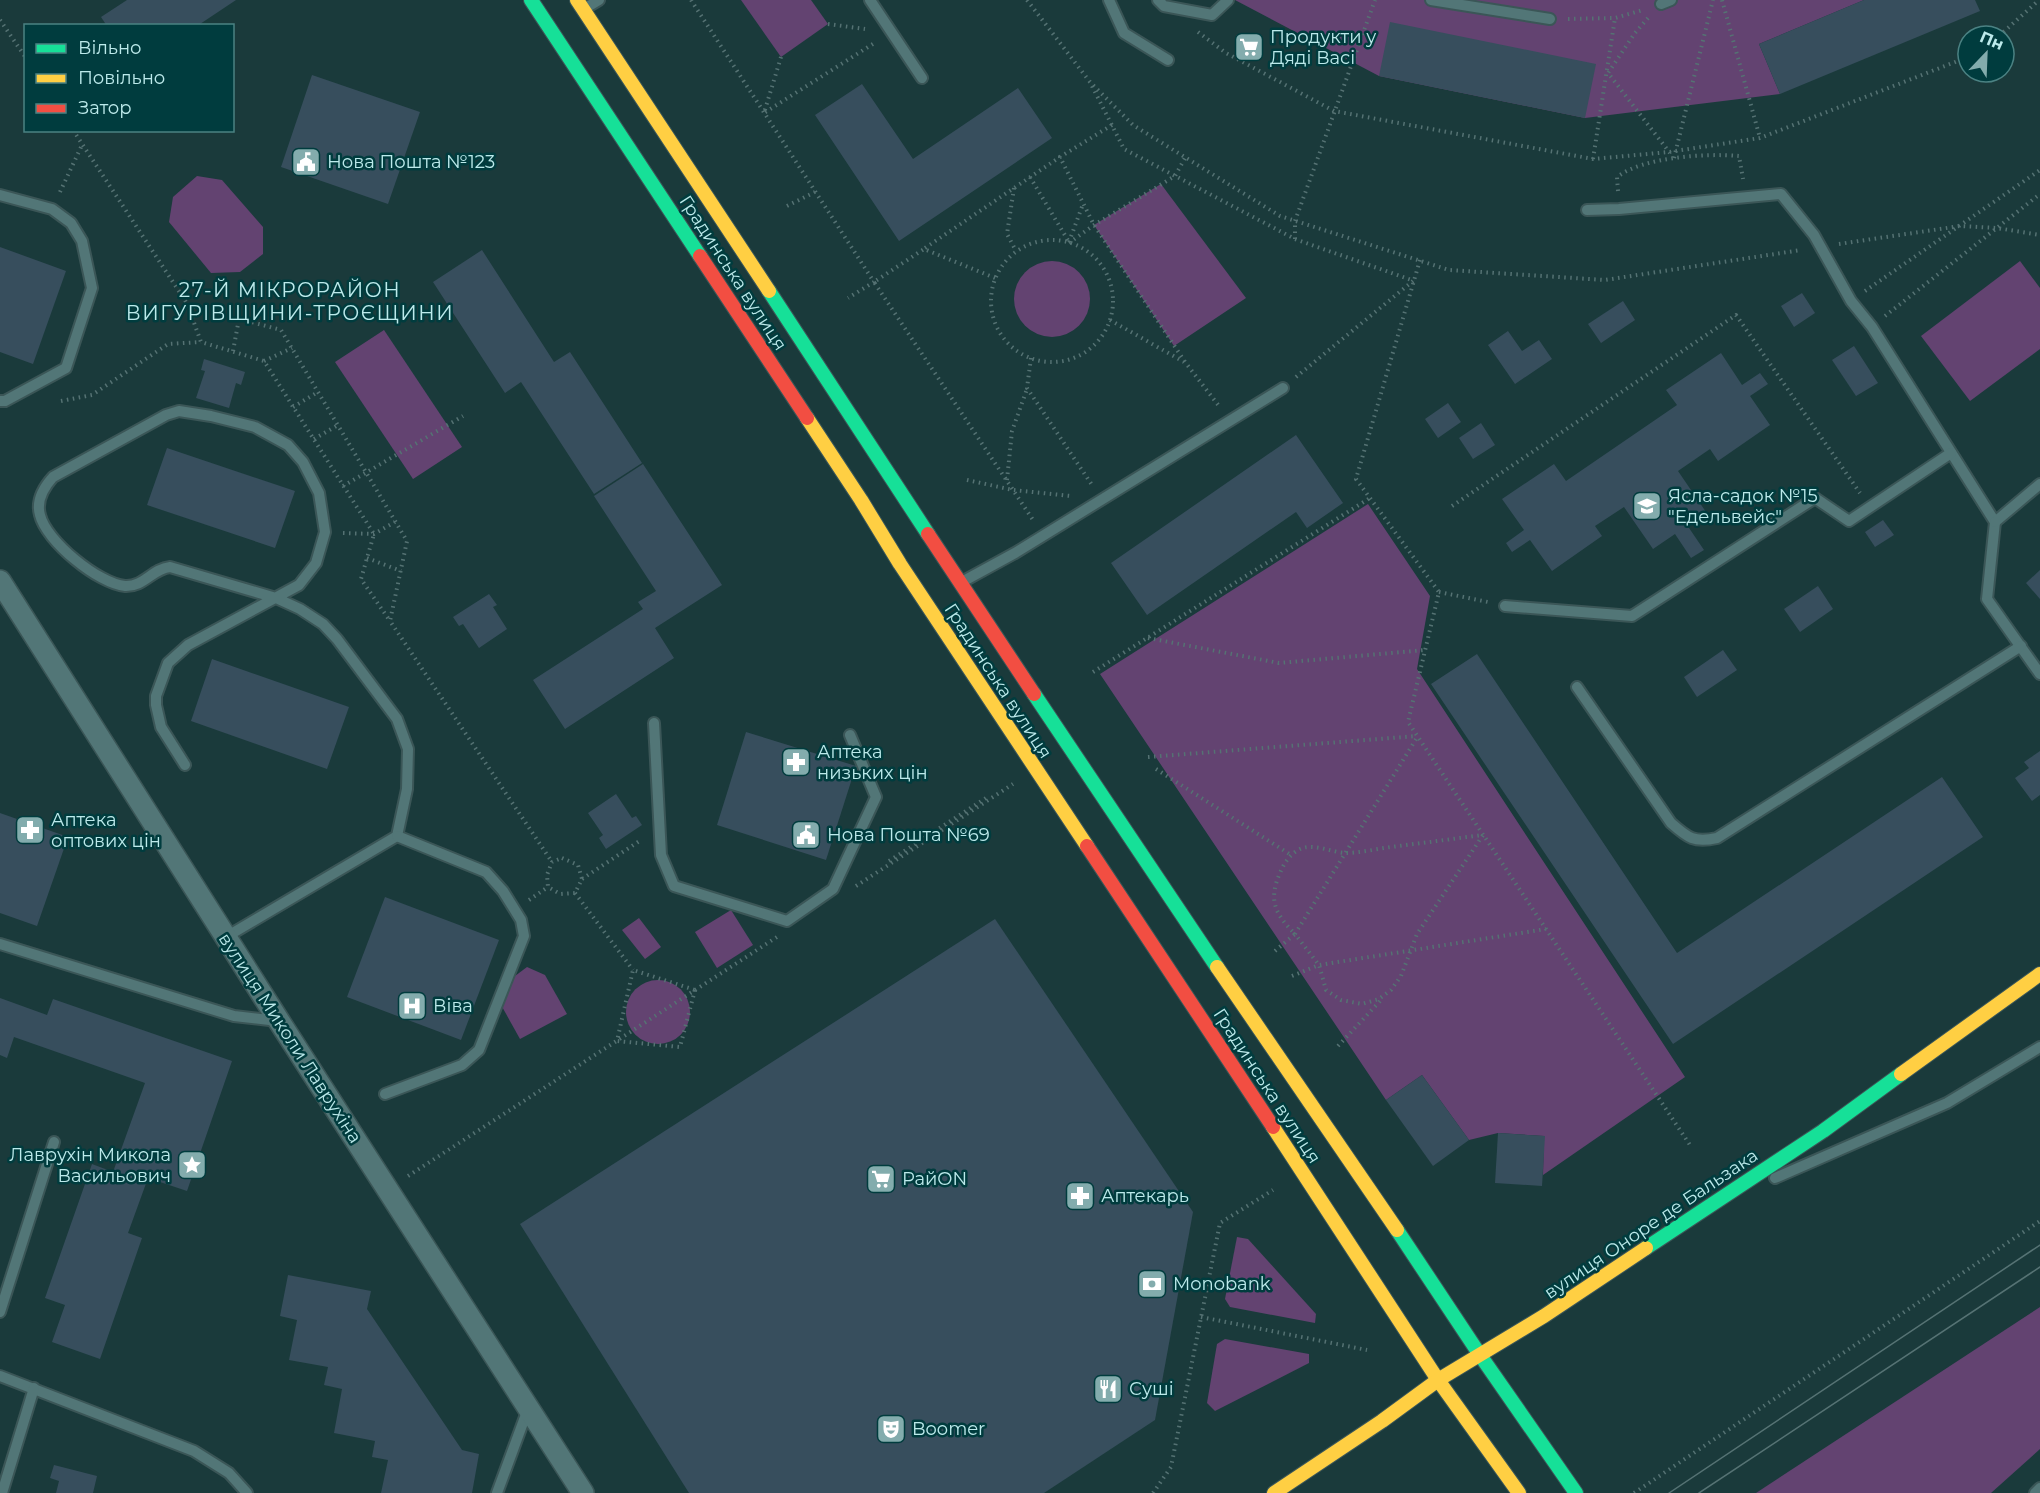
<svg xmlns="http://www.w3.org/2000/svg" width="2040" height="1493" font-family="Montserrat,sans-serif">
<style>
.green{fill:#634371}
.building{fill:#374e5d}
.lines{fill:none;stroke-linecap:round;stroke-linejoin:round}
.lane-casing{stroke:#3b5657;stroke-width:14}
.street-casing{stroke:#3b5657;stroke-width:24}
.fast-casing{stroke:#3b5657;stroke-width:16}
.slow-casing{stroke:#3b5657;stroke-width:16}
.jam-casing{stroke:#3b5657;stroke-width:16}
.path{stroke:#557273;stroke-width:4;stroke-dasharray:1.5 4.5;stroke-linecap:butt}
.lane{stroke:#527677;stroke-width:10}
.street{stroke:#527677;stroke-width:21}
.fast{stroke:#16e098;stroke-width:14}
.slow{stroke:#ffcf43;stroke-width:14}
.jam{stroke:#f24e42;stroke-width:14}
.tram{stroke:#567374;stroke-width:1.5}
.labels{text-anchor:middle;stroke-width:5;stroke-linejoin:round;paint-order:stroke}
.poi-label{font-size:18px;fill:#bceaeb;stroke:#003c3e;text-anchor:start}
.street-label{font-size:18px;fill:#bceaeb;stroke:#003c3e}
.neighbourhood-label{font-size:20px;letter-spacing:1.5px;fill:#bceaeb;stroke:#003c3e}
</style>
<rect width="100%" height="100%" fill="#1a3a3b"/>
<!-- green -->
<g class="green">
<polygon points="741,0 811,0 828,24 781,57"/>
<polygon points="1235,0 1864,0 1759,44 1780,94 1585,118 1379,76"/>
<polygon points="197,176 222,180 263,227 263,254 240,272 211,273 169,222 173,197"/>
<polygon points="1161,184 1246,298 1174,346 1094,225"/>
<circle cx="1052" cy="299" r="38"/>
<polygon points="2020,261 2040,288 2040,349 1970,401 1921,336"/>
<polygon points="384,330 462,447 413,479 335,362"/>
<polygon points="1368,504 1430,596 1417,669 1685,1077 1543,1175 1544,1136 1498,1133 1469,1140 1422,1075 1386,1100 1100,674"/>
<polygon points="731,910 753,945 717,968 695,932"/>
<polygon points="639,918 661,947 645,959 622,930"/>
<polygon points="527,967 545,975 567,1014 520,1039 500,1003 511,979"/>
<circle cx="658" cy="1012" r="32"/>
<polygon points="1237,1237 1248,1239 1316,1314 1315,1323 1230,1307 1225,1299"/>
<polygon points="2040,1307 2040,1449 1991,1493 1756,1493"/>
<polygon points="1225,1339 1309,1354 1309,1363 1215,1411 1207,1403 1217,1344"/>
</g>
<!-- building -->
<g class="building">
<polygon points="127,0 236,0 197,26 107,26 101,17"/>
<polygon points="1864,0 1975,0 1980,11 1780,94 1759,44"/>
<polygon points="1390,22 1596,64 1585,118 1379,76"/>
<polygon points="312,75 420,112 388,204 281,167"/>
<polygon points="862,84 913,159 1018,88 1052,138 899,241 815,115"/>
<polygon points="0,247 66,271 33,364 0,352"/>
<polygon points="482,250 554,362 570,352 642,463 594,494 521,382 505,393 433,282"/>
<polygon points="1802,293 1815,313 1794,327 1781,306"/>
<polygon points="1623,301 1635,320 1601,343 1588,324"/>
<polygon points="1508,331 1522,351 1539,340 1552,359 1515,384 1488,345"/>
<polygon points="1854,346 1878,383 1856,396 1832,360"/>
<polygon points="1721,353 1742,385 1760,373 1768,384 1750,396 1770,425 1718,461 1710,449 1678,471 1706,512 1687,525 1704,550 1691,558 1675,534 1653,549 1624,507 1595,526 1602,536 1552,571 1530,540 1512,552 1506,543 1524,530 1502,499 1554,464 1566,481 1677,405 1666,390"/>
<polygon points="204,359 245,372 241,385 236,383 229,408 196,398 205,371 201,370"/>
<polygon points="1448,403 1461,422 1438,438 1425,419"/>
<polygon points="1481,423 1495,445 1473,459 1459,438"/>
<polygon points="1296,435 1343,503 1307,528 1296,512 1147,615 1111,563"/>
<polygon points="167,448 295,491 275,548 147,505"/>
<polygon points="643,464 722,585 655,628 674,658 565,729 533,680 643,609 638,602 656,591 594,496"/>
<polygon points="1883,520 1894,535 1875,547 1865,532"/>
<polygon points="2040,570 2040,599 2026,583"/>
<polygon points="1818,586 1833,609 1800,632 1784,609"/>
<polygon points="489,594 497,605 493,607 507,629 479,648 463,624 459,626 453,617"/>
<polygon points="1723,650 1737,670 1697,697 1684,677"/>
<polygon points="1477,654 1677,953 1942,777 1983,837 1673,1044 1431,684"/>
<polygon points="212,659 349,707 327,769 191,721"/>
<polygon points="746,732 856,766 826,860 717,825"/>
<polygon points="2040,751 2040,795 2032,801 2015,778 2029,768 2024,762"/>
<polygon points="616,794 632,818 636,816 642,825 606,849 599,838 603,835 588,813"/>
<polygon points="0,813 68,837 37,926 0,913"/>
<polygon points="385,897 499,940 461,1040 347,997"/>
<polygon points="995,919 1193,1212 1155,1420 1044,1493 689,1493 520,1224"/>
<polygon points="0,998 47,1015 53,999 232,1061 187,1191 148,1178 128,1233 142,1238 100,1359 52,1342 65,1305 45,1298 92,1164 113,1172 145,1083 14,1037 7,1058 0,1055"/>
<polygon points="1422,1075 1469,1140 1433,1166 1386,1100"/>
<polygon points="1498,1133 1545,1136 1542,1186 1495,1183"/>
<polygon points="288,1275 371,1291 367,1309 462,1450 479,1454 472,1493 381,1493 388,1460 372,1457 375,1441 334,1433 342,1389 324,1385 328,1367 289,1360 297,1320 280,1316"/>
<polygon points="54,1465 97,1476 93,1493 56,1493 59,1481 50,1478"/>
</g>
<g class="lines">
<!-- lane casing -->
<g class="lane-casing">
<g id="lane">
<polyline points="870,0 922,78"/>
<polyline points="1109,0 1124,33 1168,60"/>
<polyline points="1158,0 1164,6 1212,15 1228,0"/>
<polyline points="1431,0 1550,19"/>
<polyline points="1661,4 1671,0"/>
<polyline points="584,9 599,0"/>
<polyline points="0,195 52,209 71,223 82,241 92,288 66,368 5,401 0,401"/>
<polyline points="1587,210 1619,209 1781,194 1814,235 1851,301 1872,327 1995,522 1987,599 2040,674"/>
<polyline points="1995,522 2040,484"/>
<polyline points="960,583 1015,553 1283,388"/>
<polyline points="1505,606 1632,616 1815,498 1849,521 1951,453"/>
<path d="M1577,687L1671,823C1688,838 1694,843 1717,838L2021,646"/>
<polyline points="654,723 661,855 674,886 787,921 833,889 876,797 850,735"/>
<path d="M185,765L161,727L156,705V696L168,663L188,645L299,585L316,563L325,532L319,493L303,462L288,445L255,427L211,416L179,411L166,415L53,477C44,487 36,501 40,515C46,541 99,584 125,586C144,587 152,569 170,567L276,598L300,609L323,624L337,639L397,719L408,749L407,789L397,836L226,937"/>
<polyline points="0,944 234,1016 278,1021"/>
<polyline points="385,1094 462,1065 479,1050 524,936 521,920 503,891 486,872 397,836"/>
<polyline points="1775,1178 1947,1103 2040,1047"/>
<polyline points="0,1312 54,1142"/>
<polyline points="0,1376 194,1451 229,1473 247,1493"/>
<polyline points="2,1493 34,1388"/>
<polyline points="497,1493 528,1409"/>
<polyline points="2035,1493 2040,1488"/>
</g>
</g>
<!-- street casing -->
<g class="street-casing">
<polyline id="street" points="0,581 279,1021 583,1493"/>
</g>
<!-- fast casing -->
<g class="fast-casing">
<g id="fast">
<polyline points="531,0 700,256"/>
<polyline points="769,291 928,534"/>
<polyline points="1034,694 1217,967"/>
<polyline points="1397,1230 1480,1355 1576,1493"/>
<polyline points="1646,1248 1823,1131 1901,1074"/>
</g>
</g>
<!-- slow casing -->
<g class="slow-casing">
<g id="slow">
<polyline points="577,0 769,291"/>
<polyline points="807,418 861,500 900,564 1087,846"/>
<polyline points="1217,967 1397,1230"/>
<polyline points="1901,1074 2040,974"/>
<polyline points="1273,1127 1438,1380 1519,1493"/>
<polyline points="1274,1493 1382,1421 1438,1380 1544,1316 1646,1248"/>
</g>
</g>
<!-- jam casing -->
<g class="jam-casing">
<g id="jam">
<polyline points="700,256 807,418"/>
<polyline points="928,534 1034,694"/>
<polyline points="1087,846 1273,1127"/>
</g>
</g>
<!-- path -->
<g class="path">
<polyline points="691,0 874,282 848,298"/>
<polyline points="1027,0 1090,82 1133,125 1280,216 1449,270 1605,280 1801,250"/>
<polyline points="1722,0 1760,138"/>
<polyline points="1648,18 1635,33 1608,73 1670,153"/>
<polyline points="1568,19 1615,18 1643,10"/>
<polyline points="0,20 26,58"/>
<polyline points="828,24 865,29"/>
<polyline points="1198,32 1226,53 1334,111 1593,159 1669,152 1760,138 1968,57"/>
<polyline points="1999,36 2039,0"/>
<polyline points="781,57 764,113 876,42"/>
<polyline points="1092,86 1124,149 1295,239 1414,281"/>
<polyline points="1112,125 1060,157 1094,225 1185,362 1219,406"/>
<polyline points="73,130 188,305 281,330 407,541 390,621 552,862"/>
<polyline points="1674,158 1713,0"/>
<polyline points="1593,159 1615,18"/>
<polyline points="1030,177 1069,242"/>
<polyline points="1014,188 1007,234 1016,251"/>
<path d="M1618,191L1617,177C1643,157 1706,153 1739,156L1743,179"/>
<polyline points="60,192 82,145"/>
<polyline points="787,206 815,192"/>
<polyline points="1295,239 1295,221 1375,0"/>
<circle cx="1052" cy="301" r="61"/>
<polyline points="1069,242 1083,204"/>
<polyline points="1069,243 1094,225 1175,176 1185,158"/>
<polyline points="1839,244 1960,226 1997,228 2040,235"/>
<polyline points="925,248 1060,157"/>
<polyline points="1420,260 1356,479 1439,592 1408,722 1690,1145"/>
<polyline points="995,278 924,249 874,282 1033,520"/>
<polyline points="1865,291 2040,170"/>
<polyline points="188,306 201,342 264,361 374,534 361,579 390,621"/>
<polyline points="1885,316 2040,194"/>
<polyline points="1110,320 1184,362"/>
<polyline points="233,351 239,319"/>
<polyline points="1031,358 1027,388 1092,485"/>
<polyline points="264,361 292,348"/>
<polyline points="1296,377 1413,281"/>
<polyline points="61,401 92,395 168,344 201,342"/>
<polyline points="293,407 318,392"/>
<polyline points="314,439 338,425"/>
<polyline points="967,480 1013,490 1071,496"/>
<polyline points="1007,480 1012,431 1027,389"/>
<polyline points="343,486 463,416"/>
<polyline points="1452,506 1736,315 1860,493"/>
<polyline points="343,533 374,534 395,522"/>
<polyline points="367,558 401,571"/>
<polyline points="1439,592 1488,602"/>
<polyline points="1148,638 1279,663 1425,650"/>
<polyline points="1093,672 1370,498"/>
<polyline points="1148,757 1417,736"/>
<polyline points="1156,769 1291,855"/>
<polygon points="562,858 578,865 582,879 575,893 560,894 548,887 547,875 552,862"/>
<polyline points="889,861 989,796"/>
<polyline points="582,879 641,840"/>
<polyline points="856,886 1013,784"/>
<polyline points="575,893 633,970"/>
<polyline points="529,900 548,887"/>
<path d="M1275,951L1295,934C1275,914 1268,900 1280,873C1284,863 1290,854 1300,849C1313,843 1331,852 1345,853C1360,853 1376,849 1391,847C1422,843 1452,839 1483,835L1417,934L1401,976L1391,990L1379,999L1362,1004L1341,1000L1326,990L1319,965L1295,934L1418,736"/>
<polyline points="1292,976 1319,965 1546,929"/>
<polyline points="695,990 680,1047 617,1041 633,970 695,990"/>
<polyline points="1338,1046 1382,999"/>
<polyline points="408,1176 777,937"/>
<polyline points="1201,1317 1367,1350"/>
<polyline points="1153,1493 1171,1467 1220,1223 1273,1190"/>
<polyline points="1634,1493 2040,1221"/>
</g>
<!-- lane -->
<use href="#lane" class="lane"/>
<!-- street -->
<use href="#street" class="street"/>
<!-- fast -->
<use href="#fast" class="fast"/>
<!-- slow -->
<use href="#slow" class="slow"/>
<!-- jam -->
<use href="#jam" class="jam"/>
<!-- tram -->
<g class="tram">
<polyline points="1669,1493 2040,1245"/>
<polyline points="1699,1493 2040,1267"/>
</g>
</g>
<!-- icons -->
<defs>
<g id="supermarket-square" transform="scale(1.5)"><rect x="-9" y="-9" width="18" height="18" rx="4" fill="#83acad" stroke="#003c3e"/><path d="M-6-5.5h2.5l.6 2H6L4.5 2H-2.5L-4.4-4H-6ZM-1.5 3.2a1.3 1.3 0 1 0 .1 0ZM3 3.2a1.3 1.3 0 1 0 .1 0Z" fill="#fff"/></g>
<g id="civic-square" transform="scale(1.5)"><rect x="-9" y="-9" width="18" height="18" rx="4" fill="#83acad" stroke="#003c3e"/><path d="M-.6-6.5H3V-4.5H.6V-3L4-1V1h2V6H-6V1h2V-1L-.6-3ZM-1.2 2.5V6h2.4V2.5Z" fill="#fff"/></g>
<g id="school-square" transform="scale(1.5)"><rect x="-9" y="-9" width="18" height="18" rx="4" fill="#83acad" stroke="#003c3e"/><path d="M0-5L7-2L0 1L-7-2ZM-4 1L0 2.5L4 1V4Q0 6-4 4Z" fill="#fff"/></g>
<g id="pharmacy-square" transform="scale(1.5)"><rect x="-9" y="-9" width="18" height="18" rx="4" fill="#83acad" stroke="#003c3e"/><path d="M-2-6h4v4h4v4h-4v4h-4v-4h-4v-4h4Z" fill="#fff"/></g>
<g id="hospital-square" transform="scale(1.5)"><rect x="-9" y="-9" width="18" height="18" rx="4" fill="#83acad" stroke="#003c3e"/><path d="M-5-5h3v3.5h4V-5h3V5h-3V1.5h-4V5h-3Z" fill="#fff"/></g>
<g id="sight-square" transform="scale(1.5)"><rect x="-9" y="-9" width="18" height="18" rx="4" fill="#83acad" stroke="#003c3e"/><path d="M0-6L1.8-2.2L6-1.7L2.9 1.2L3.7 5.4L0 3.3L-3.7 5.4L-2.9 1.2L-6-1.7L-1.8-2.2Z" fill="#fff"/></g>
<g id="bank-square" transform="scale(1.5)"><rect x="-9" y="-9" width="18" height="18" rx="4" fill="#83acad" stroke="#003c3e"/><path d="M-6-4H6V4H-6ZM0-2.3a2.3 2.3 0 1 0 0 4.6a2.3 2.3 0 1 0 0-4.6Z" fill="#fff"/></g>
<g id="restaurant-square" transform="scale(1.5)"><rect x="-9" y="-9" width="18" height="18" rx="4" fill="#83acad" stroke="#003c3e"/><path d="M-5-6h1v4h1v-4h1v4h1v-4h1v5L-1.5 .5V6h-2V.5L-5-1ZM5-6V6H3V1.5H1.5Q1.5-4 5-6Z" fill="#fff"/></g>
<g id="theatre-square" transform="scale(1.5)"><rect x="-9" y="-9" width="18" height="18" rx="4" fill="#83acad" stroke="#003c3e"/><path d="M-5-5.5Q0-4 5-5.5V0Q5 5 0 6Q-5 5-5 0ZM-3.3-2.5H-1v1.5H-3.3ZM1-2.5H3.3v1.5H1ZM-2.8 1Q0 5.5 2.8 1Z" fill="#fff"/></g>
</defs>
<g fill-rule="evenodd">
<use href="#supermarket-square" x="1249" y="47"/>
<use href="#civic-square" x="306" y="162"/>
<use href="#school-square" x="1647" y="506"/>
<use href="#pharmacy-square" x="796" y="762"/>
<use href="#pharmacy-square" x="30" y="830"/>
<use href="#civic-square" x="806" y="835"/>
<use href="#hospital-square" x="412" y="1006"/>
<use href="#sight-square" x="192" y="1165"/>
<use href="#supermarket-square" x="881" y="1179"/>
<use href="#pharmacy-square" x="1080" y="1196"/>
<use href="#bank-square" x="1152" y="1284"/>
<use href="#restaurant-square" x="1108" y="1389"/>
<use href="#theatre-square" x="891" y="1429"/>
</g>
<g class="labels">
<!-- poi labels -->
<g class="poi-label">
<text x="1270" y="43">Продукти у<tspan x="1270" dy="21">Дяді Васі</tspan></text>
<text x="327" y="168">Нова Пошта №123</text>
<text x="1668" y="502">Ясла-садок №15<tspan x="1668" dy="21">"Едельвейс"</tspan></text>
<text x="817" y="758">Аптека<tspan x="817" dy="21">низьких цін</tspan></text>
<text x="51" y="826">Аптека<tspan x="51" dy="21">оптових цін</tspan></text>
<text x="827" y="841">Нова Пошта №69</text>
<text x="433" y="1012">Віва</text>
<text x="171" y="1161" text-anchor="end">Лаврухін Микола<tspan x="171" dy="21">Васильович</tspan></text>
<text x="902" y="1185">РайON</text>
<text x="1101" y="1202">Аптекарь</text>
<text x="1173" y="1290">Monobank</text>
<text x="1129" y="1395">Суші</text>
<text x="912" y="1435">Boomer</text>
</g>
<!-- street labels -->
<g class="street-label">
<text transform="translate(733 273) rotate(57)" y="6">Градинська вулиця</text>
<text transform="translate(998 681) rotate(57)" y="6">Градинська вулиця</text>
<text transform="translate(290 1038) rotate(57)" y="6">вулиця Миколи Лаврухіна</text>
<text transform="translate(1267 1086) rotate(57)" y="6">Градинська вулиця</text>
<text transform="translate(1651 1224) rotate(-34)" y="6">вулиця Оноре де Бальзака</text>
</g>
<!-- neighbourhood labels -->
<g class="neighbourhood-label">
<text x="290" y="297">27-Й МІКРОРАЙОН<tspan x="290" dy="23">ВИГУРІВЩИНИ-ТРОЄЩИНИ</tspan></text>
</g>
</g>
<!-- legend -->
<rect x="24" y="24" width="210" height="108" fill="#003c3e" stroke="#4b8283" stroke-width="1.5"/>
<rect x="36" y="44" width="30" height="9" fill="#16e098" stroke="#4b8283" stroke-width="1.5"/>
<text x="78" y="54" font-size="18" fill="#bceaeb">Вільно</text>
<rect x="36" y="74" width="30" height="9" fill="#ffcf43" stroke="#4b8283" stroke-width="1.5"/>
<text x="78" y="84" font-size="18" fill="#bceaeb">Повільно</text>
<rect x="36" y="104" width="30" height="9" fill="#f24e42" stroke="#4b8283" stroke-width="1.5"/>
<text x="78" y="114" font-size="18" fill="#bceaeb">Затор</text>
<!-- north arrow -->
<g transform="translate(1986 54) rotate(23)"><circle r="28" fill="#003c3e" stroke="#4b8283" stroke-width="1.5"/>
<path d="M0-4.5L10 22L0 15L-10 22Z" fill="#83acad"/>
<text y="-9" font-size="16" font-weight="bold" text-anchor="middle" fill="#bceaeb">Пн</text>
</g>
</svg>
